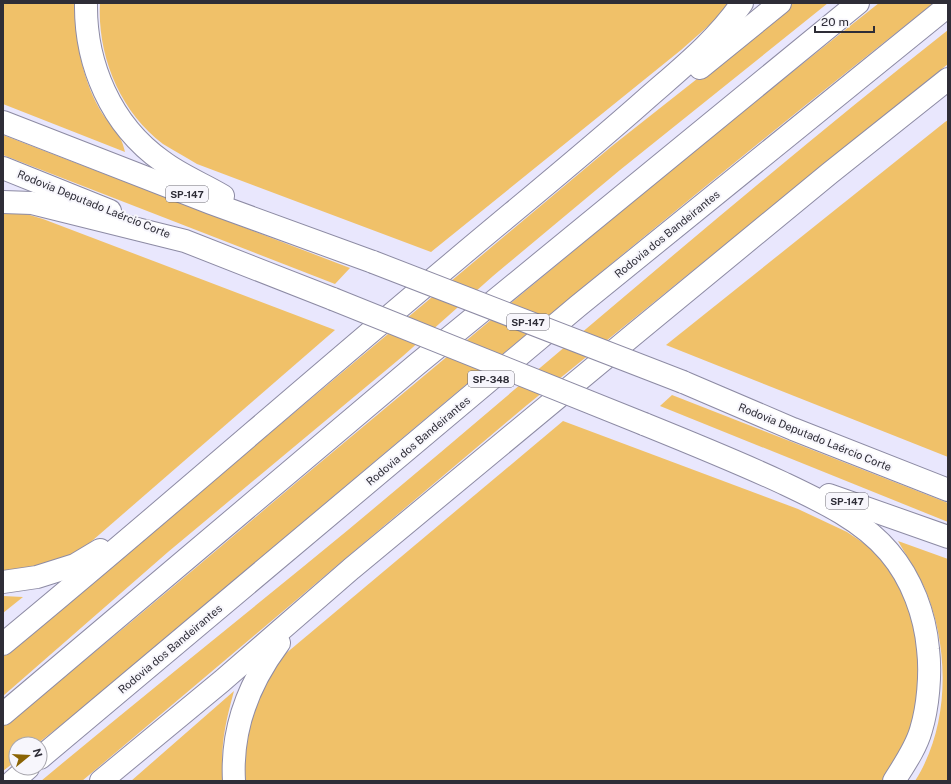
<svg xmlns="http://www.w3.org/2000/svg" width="951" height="784" font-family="'Public Sans',sans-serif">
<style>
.green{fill:#f0c169}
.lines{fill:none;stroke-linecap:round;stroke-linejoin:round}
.highway-casing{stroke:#8d8ba4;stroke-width:24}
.highway{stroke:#fff;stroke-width:22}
.highway-bridge-casing{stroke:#8d8ba4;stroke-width:24;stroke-linecap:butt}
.highway-bridge{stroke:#fff;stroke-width:22}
.labels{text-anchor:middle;stroke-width:4;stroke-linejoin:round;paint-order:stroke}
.shield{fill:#f7f6fc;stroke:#6a6972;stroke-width:1}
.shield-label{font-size:10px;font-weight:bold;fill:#2e2d37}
.street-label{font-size:11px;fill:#2e2d37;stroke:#f7f6fc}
</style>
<rect width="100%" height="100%" fill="#e9e7fd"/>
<!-- green -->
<g class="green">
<path d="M3,3H77C74,37 82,77 99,108C108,125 121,131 125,152L3,104Z"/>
<path d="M100,3H730L723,13L681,50L431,252L197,164C186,157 174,151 163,144C120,112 97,55 100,3Z"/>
<polygon points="793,3 828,3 620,170 493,276 403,356 168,552 3,696 3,657 612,146"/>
<path d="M879,3H934C648,228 370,465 93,700L37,744H16V761L3,771V726C103,647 200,564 297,482C490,321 682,158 879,3Z"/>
<path d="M948,30V64L527,405L82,781H41C143,696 246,614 348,530C548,363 744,191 948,30Z"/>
<polygon points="948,120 948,457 666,345 945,122"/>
<polygon points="3,135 350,268 335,284 3,155"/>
<path d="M3,210H13L43,219L335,330L85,547C56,563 36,568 3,574Z"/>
<polygon points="672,395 948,503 948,522 660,406"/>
<polygon points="563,421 798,509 847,532 874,550 895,576 911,608 918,638 920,673 917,705 910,733 882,781 240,781 246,725 270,671 284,655"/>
<path d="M898,541L948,559V781H915C950,726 950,648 925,589C918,573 907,557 898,541Z"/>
<polygon points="3,596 23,597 3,613"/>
<path d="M234,691C225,724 220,746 223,781H131Z"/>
</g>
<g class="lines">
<!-- highway casing -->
<g class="highway-casing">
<g id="highway">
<path d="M86,3C85,64 111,125 162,161C180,175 203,184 223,196"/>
<polyline points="700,68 780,3"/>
<polyline points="3,122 211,203 373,262"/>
<polyline points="3,168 110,211"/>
<polyline points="3,202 32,203 185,241 333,299"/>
<polyline points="683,382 793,429 948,490"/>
<path d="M644,424C691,443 738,462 783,483C821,501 862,520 889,552C912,579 925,615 928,649C931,674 928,707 921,730C916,748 904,765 894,781"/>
<polyline points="829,495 948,537"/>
<polyline points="3,582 37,577 75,565 100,550"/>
<path d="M3,644C156,518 305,386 457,259C520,206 583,155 645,100C679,70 716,41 742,3"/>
<polyline points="3,714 416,365 858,3"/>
<polyline points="40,758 578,306 948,6"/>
<polyline points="13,781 28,768"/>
<polyline points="101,781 222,681 351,569 638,331 830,173 948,79"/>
<path d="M234,781C231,730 249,683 279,643"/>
</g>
</g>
<!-- highway -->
<use href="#highway" class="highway"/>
<!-- highway-bridge casing -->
<g class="highway-bridge-casing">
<g id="highway-bridge">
<polyline points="373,262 683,382"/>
<polyline points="333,299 644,424"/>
</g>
</g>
<!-- highway-bridge -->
<use href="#highway-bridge" class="highway-bridge"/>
</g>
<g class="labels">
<!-- shield labels -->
<g class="shield">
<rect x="166" y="186" width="42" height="16" rx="3"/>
<rect x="507" y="314" width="42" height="16" rx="3"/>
<rect x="468" y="371" width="46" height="16" rx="3"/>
<rect x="826" y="493" width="42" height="16" rx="3"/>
</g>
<g class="shield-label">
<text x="187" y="198">SP-147</text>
<text x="528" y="326">SP-147</text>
<text x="491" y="383">SP-348</text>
<text x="847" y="505">SP-147</text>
</g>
<!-- street labels -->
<g class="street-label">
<text transform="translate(94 204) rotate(22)" y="4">Rodovia Deputado Laércio Corte</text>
<text transform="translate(667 234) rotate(-39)" y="4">Rodovia dos Bandeirantes</text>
<text transform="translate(815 437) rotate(22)" y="4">Rodovia Deputado Laércio Corte</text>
<text transform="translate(418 441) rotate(-40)" y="4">Rodovia dos Bandeirantes</text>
<text transform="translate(170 649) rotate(-40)" y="4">Rodovia dos Bandeirantes</text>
</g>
</g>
<!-- border -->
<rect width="951" height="784" fill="none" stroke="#2e2d37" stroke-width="8"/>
<!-- north arrow -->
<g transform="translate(28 756) rotate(72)"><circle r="19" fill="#f7f6fc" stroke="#a7a6ad"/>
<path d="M0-3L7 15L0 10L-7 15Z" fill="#8b6404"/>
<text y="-6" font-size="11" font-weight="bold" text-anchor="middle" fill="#2e2d37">N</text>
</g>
<!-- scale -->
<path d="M815 26v6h59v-6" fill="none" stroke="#2e2d37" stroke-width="2"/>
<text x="821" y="26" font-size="12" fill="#2e2d37" stroke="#f7f6fc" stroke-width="3" paint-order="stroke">20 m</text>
</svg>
